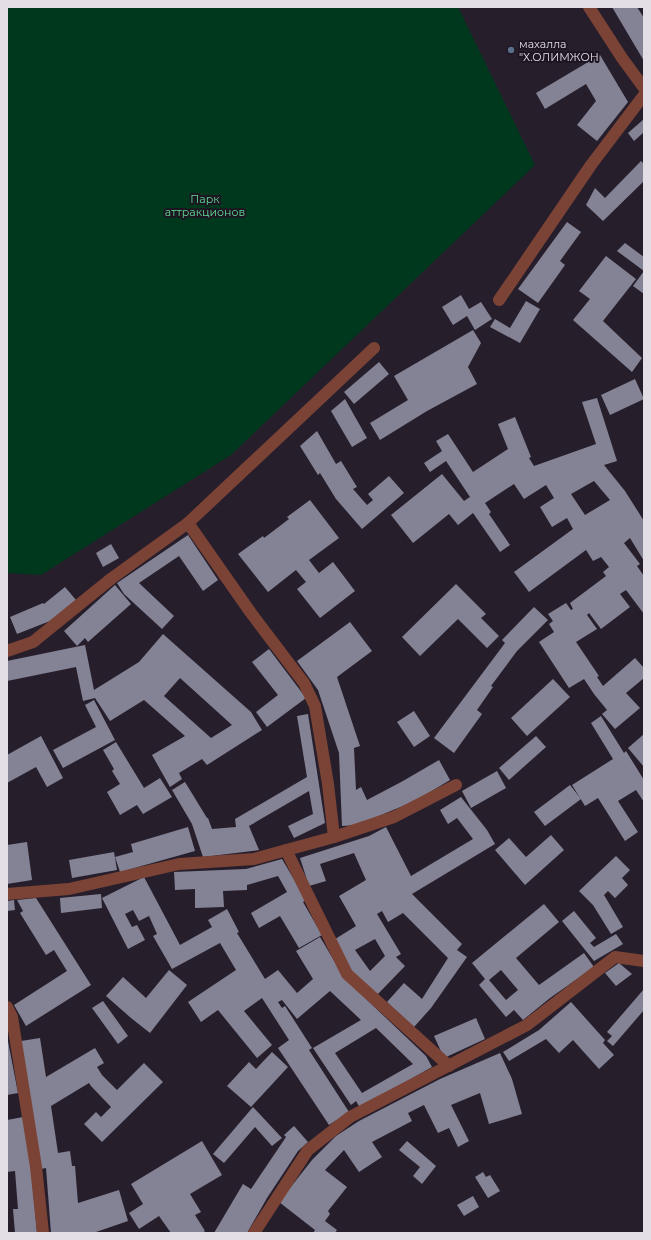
<svg xmlns="http://www.w3.org/2000/svg" width="651" height="1240" font-family="Montserrat,sans-serif">
<style>
.green{fill:#00381d}
.building{fill:#848395;fill-rule:evenodd}
.lines{fill:none;stroke-linecap:round;stroke-linejoin:round}
.minor{stroke:#7b4335;stroke-width:12}
.service-dot{fill:#5c6f8a;stroke:#1d1522;stroke-width:1.5}
.labels{text-anchor:middle;stroke-width:4;stroke-linejoin:round;paint-order:stroke}
.poi-label{font-size:11px;fill:#e3dde6;stroke:#1d1522;text-anchor:start}
.park-label{font-size:11px;fill:#5fdc95;stroke:#1d1522}
</style>
<rect width="100%" height="100%" fill="#271e2c"/>
<!-- green -->
<polygon class="green" points="7,7 458,7 535,165 231,455 41,575 7,573"/>
<!-- building -->
<g class="building">
<polygon points="612,7 637,7 644,18 644,61"/>
<polygon points="600,55 628,102 597,141 577,125 596,101 586,84 545,109 536,93"/>
<polygon points="644,119 644,134 643,133 634,141 628,133"/>
<polygon points="641,161 644,164 644,181 603,221 586,205 595,188 605,198"/>
<polygon points="567,222 581,232 560,261 565,265 538,303 518,289"/>
<polygon points="625,243 644,257 644,294 633,286 644,271 617,251"/>
<polygon points="606,256 636,279 603,321 642,358 632,372 573,320 590,299 579,291"/>
<polygon points="461,295 469,309 481,302 492,319 475,330 467,316 453,325 442,307"/>
<polygon points="526,301 540,309 520,343 490,327 495,319 510,328"/>
<polygon points="473,330 481,343 468,367 477,384 427,411 380,440 370,423 408,400 394,376"/>
<polygon points="379,362 389,374 354,404 344,392"/>
<polygon points="635,379 644,399 610,415 601,395"/>
<path d="M597,398L617,461L604,465L625,491L644,521V561L630,538L624,543L640,564L637,566L644,576V614L626,590L620,594L630,607L601,629L589,613L587,615L597,629L576,642L599,676L597,677L603,686L635,658L644,668V678L626,693L640,708L615,729L602,714L607,710L594,694L584,679L569,688L539,642L554,632L549,624L553,621L548,614L566,603L571,610L573,609L570,603L606,576L603,572L609,567L601,557L593,561L586,550L529,592L514,572L573,529L567,518L552,527L540,507L554,498L546,485L524,499L514,484L485,503L491,512L489,514L510,545L500,552L473,513L458,525L449,514L413,543L391,515L442,474L464,501L470,497L446,461L430,472L424,463L442,451L436,441L448,434L473,472L508,449L498,424L515,417L531,457L529,458L534,466L596,444L582,402ZM594,481L610,500L585,515L571,494Z"/>
<polygon points="345,399 367,438 352,447 331,411"/>
<polygon points="317,431 336,464 341,461 357,487 353,489 367,505 373,500 368,494 389,476 404,493 362,529 336,499 320,473 318,475 300,446"/>
<polygon points="310,500 339,538 309,560 319,573 333,562 355,591 320,618 297,589 306,582 296,570 268,592 238,554 263,536 264,538 289,519 287,517"/>
<polygon points="188,535 218,580 203,591 179,556 139,583 174,616 162,629 124,594 117,583"/>
<polygon points="111,544 119,558 103,567 96,553"/>
<polygon points="456,584 486,614 481,618 499,636 487,648 458,619 420,656 402,637"/>
<polygon points="115,585 131,604 88,642 85,638 77,646 64,631"/>
<polygon points="65,587 76,600 50,621 17,634 10,617 43,603 44,604"/>
<polygon points="534,607 548,620 517,651 491,686 493,687 477,710 482,714 454,753 434,738 505,643 502,640"/>
<polygon points="350,622 372,651 337,677 360,746 354,748 356,790 361,787 367,800 403,781 439,760 450,780 415,801 357,825 342,826 339,753 318,690 297,661"/>
<path d="M163,634L251,712L262,730L207,765L202,759L179,773L182,779L170,787L152,755L185,736L144,700L110,721L95,698L83,701L76,667L7,681V661L85,645L94,690L139,662ZM180,678L232,725L211,738L164,696Z"/>
<polygon points="269,649 306,698 267,727 256,712 278,695 252,662"/>
<polygon points="553,679 570,697 527,736 511,718"/>
<polygon points="94,700 115,740 63,768 53,750 96,727 85,705"/>
<polygon points="414,711 430,736 414,747 397,722"/>
<polygon points="308,714 325,823 294,838 288,826 313,814 309,791 249,826 259,850 203,857 192,824 172,790 185,782 207,818 208,818 212,829 236,827 235,819 307,777 297,716"/>
<polygon points="601,716 624,753 626,751 644,780 644,802 636,790 618,801 638,832 625,841 598,798 585,806 572,785 613,759 591,723"/>
<polygon points="644,734 644,767 628,748"/>
<polygon points="41,736 63,778 47,787 36,767 7,783 7,755"/>
<polygon points="536,736 546,747 509,780 499,768"/>
<polygon points="116,742 144,788 160,778 172,797 143,814 137,805 120,815 107,792 120,784 112,771 114,769 103,750"/>
<polygon points="497,771 506,788 471,808 462,791"/>
<polygon points="570,785 581,799 545,826 534,812"/>
<path d="M461,797L487,830L495,844L412,894L462,944L457,950L467,957L431,1008L414,1027L387,1002L404,983L422,999L448,958L403,913L388,922L382,911L377,914L401,954L396,957L405,966L377,995L359,981L342,958L332,941L356,926L339,896L366,880L354,853L320,864L326,881L309,886L300,858L369,836L386,827L411,876L473,839L457,818L448,824L440,810ZM375,939L385,956L370,971L355,950Z"/>
<polygon points="188,827 195,851 120,872 115,857 133,852 131,844"/>
<polygon points="551,835 564,850 525,885 495,850 509,838 526,857"/>
<polygon points="27,842 32,880 7,884 7,845"/>
<polygon points="114,852 117,870 72,878 69,860"/>
<polygon points="616,856 630,870 622,878 628,885 615,898 608,891 604,895 623,927 611,934 593,905 579,891"/>
<polygon points="282,859 306,900 303,902 322,935 299,948 280,916 259,928 251,913 287,892 278,876 247,885 247,890 223,891 224,907 195,908 195,889 175,890 174,872 246,869"/>
<path d="M144,877L180,945L212,927L208,920L227,909L239,932L237,933L265,979L278,970L297,993L313,979L296,951L320,937L345,979L426,1056L432,1067L360,1108L356,1101L351,1105L313,1048L361,1020L330,991L297,1019L282,1000L278,1002L282,1008L285,1006L312,1048L309,1050L349,1112L329,1125L278,1048L289,1040L262,998L244,1011L272,1045L257,1058L218,1010L201,1022L188,1002L236,970L220,943L172,969L153,936L157,934L149,916L139,921L133,910L125,914L132,927L137,925L145,940L128,949L102,898ZM376,1028L413,1064L362,1093L335,1053Z"/>
<polygon points="101,894 102,908 61,913 60,898"/>
<polygon points="36,898 91,985 26,1026 14,1005 67,971 54,950 46,955 20,913 23,911 17,900"/>
<polygon points="14,900 15,910 7,911 7,901"/>
<path d="M544,904L559,922L516,958L539,985L584,953L594,967L550,998L523,1020L514,1010L506,1017L479,985L485,979L472,963ZM501,970L518,990L506,1000L489,980Z"/>
<polygon points="574,911 596,938 590,943 594,947 616,934 623,944 594,961 562,921"/>
<polygon points="619,963 632,974 616,986 605,973"/>
<polygon points="169,970 187,985 150,1033 131,1018 106,996 123,977 146,998"/>
<polygon points="644,989 644,1010 613,1046 607,1041 612,1036 607,1032"/>
<polygon points="103,1001 128,1036 118,1044 92,1008"/>
<polygon points="571,1002 605,1040 603,1043 614,1055 599,1069 573,1040 559,1053 546,1039 509,1061 503,1052 539,1030"/>
<polygon points="476,1018 485,1039 444,1058 434,1036"/>
<polygon points="7,1036 18,1093 7,1095"/>
<polygon points="40,1038 46,1077 95,1048 104,1063 97,1067 102,1075 117,1090 144,1063 163,1082 102,1142 84,1124 96,1112 101,1117 111,1107 91,1086 89,1083 51,1106 58,1153 70,1151 72,1166 75,1166 78,1203 119,1190 128,1221 96,1232 96,1233 51,1233 46,1168 41,1169 21,1041"/>
<polygon points="272,1052 288,1067 251,1107 227,1086 249,1062 256,1069"/>
<polygon points="500,1053 512,1079 522,1114 489,1124 480,1093 451,1105 469,1141 458,1147 449,1128 438,1133 424,1105 408,1113 412,1121 372,1142 382,1157 359,1172 344,1150 325,1170 347,1187 328,1211 330,1214 325,1221 337,1230 335,1233 313,1233 315,1230 279,1202 312,1160 336,1136 359,1121 440,1079"/>
<polygon points="253,1107 282,1138 272,1146 255,1127 224,1163 213,1154"/>
<polygon points="23,1117 31,1168 37,1233 15,1233 13,1209 18,1209 15,1171 7,1172 7,1120"/>
<polygon points="294,1126 308,1142 298,1151 267,1198 247,1233 214,1233 243,1184 251,1189 286,1137 284,1135"/>
<polygon points="202,1141 222,1175 190,1194 201,1212 195,1215 205,1231 202,1233 171,1233 159,1216 139,1229 129,1213 143,1204 131,1184"/>
<polygon points="407,1141 436,1166 422,1184 413,1176 420,1167 399,1150"/>
<polygon points="483,1172 486,1177 490,1175 500,1191 488,1198 475,1177"/>
<polygon points="473,1196 479,1207 464,1216 457,1205"/>
</g>
<g class="lines">
<!-- minor -->
<g class="minor">
<polyline points="589,7 622,58 644,88"/>
<polyline points="499,300 591,165 644,95"/>
<polyline points="188,523 251,613 304,683 315,706 328,784 334,837"/>
<polyline points="7,651 33,642 112,578 188,523 374,348"/>
<polyline points="286,850 347,974 449,1066"/>
<polyline points="7,894 69,889 179,864 254,859 334,837 394,817 456,785"/>
<polyline points="7,1007 12,1017 36,1167 43,1233"/>
<polyline points="254,1233 308,1150 350,1117 527,1025 615,957 644,961"/>
</g>
</g>
<!-- markers -->
<circle class="service-dot" cx="511" cy="50" r="4"/>
<g class="labels">
<!-- poi labels -->
<g class="poi-label">
<text x="519" y="48">махалла<tspan x="519" dy="13">"Х.ОЛИМЖОН</tspan></text>
</g>
<!-- park labels -->
<g class="park-label">
<text x="205" y="203">Парк<tspan x="205" dy="13">аттракционов</tspan></text>
</g>
</g>
<!-- border -->
<rect width="651" height="1240" fill="none" stroke="#e3dde6" stroke-width="16"/>
</svg>
